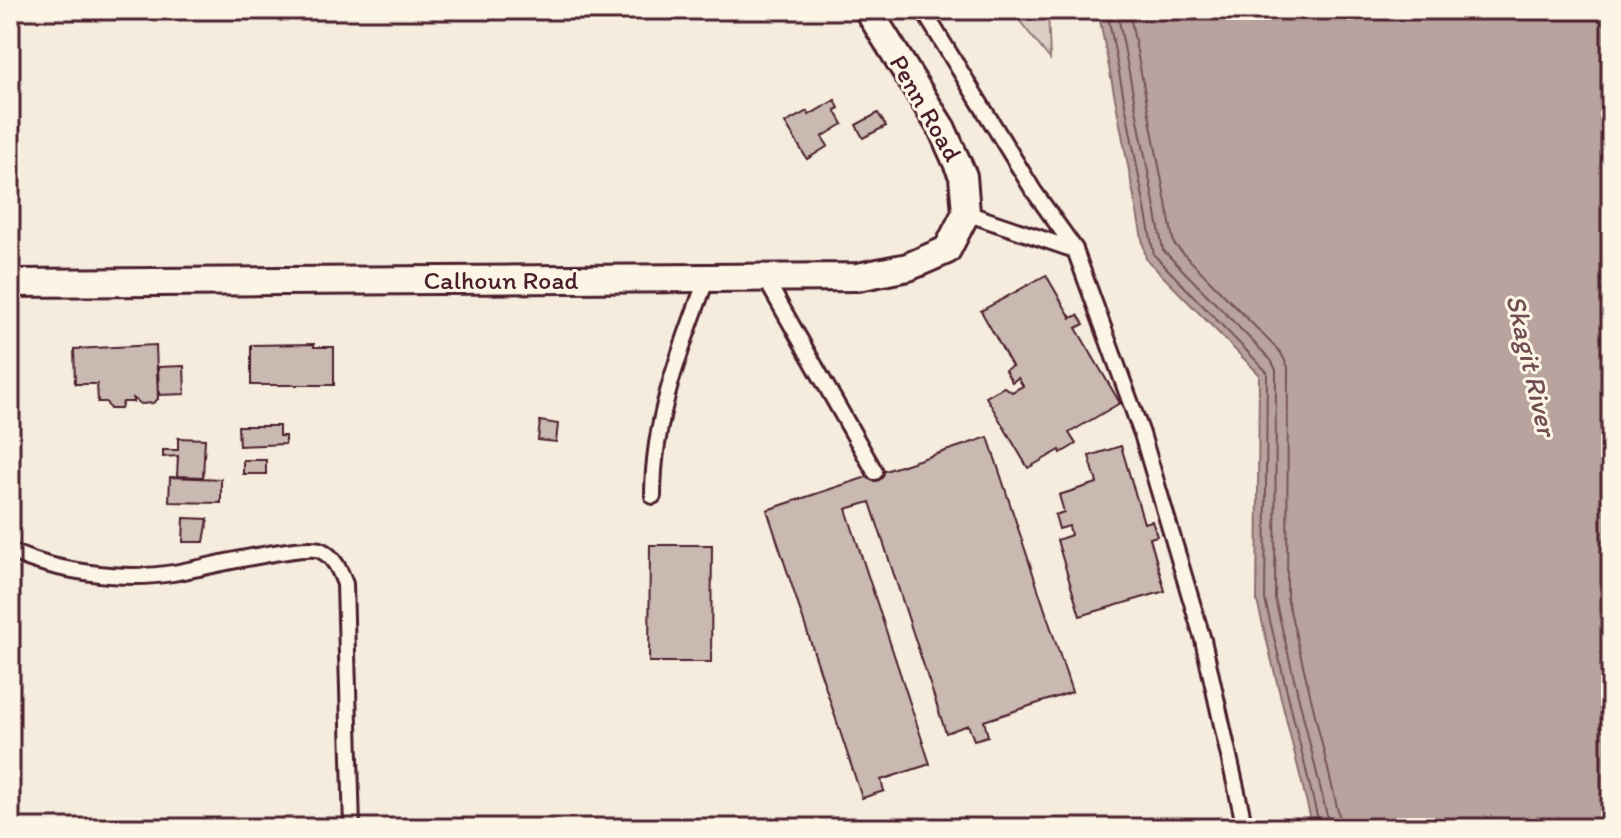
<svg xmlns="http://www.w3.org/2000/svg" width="1621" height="838" font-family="Itim,sans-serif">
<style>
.green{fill:#dbcec4;stroke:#927678;stroke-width:2}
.water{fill:#b8a39e;stroke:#8c6e70;stroke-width:2}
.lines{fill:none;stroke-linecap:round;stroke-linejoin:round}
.shore{stroke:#765459;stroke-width:2}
.building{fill:#cab9b1;stroke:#4a1f2b;stroke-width:2}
.lane-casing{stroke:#4a1f2b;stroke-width:20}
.street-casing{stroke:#4a1f2b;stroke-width:32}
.lane{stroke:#fcf5e5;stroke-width:14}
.street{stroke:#fcf5e5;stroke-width:26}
.labels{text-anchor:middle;stroke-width:6;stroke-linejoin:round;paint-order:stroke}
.street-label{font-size:26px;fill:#4a1f2b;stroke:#fcf5e5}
.water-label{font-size:28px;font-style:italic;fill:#704d53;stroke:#fcf5e5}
</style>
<rect width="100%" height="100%" fill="#f5ecde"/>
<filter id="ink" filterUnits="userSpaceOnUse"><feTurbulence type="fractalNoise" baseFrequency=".0125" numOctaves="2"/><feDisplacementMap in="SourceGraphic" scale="16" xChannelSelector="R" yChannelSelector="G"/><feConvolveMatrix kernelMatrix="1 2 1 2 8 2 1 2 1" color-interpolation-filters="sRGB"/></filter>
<g filter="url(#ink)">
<!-- green -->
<polygon class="green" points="1011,10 1048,10 1050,59"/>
<!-- water -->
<polygon class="water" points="1098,10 1611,10 1611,828 1313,828 1257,601 1259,374 1146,259"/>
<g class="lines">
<!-- shore -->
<g class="shore">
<polyline points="1107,10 1154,255 1267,372 1265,600 1320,828"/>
<polyline points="1117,10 1163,250 1271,360 1276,370 1275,599 1330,828"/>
<polyline points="1129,10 1174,244 1281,353 1288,367 1287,598 1342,828"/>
</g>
</g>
<!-- building -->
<g class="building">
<polygon points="835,100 839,108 835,110 843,124 822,137 828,146 807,159 785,123 807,111 809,115"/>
<polygon points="878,113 886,126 863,138 856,125"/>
<polygon points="1046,275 1071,318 1078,315 1084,324 1076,328 1120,403 1069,433 1076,444 1061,453 1060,450 1028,468 986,397 1004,387 1012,392 1023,386 1018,378 1012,382 1005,370 1012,366 981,311"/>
<polygon points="314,344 314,347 334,347 334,385 251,385 251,345"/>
<polygon points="156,345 158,399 153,403 141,404 133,398 133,402 123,402 121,409 110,409 106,402 98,402 97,384 75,384 74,349"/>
<polygon points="184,366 185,394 159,395 158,367"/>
<polygon points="540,421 558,424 556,442 538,440"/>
<polygon points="238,426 279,426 279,436 285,436 285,444 239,446"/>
<polygon points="988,437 1072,692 984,721 988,736 974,740 968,725 946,733 870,502 846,509 930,764 881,780 884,791 862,798 767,510"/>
<polygon points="178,438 205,439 203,477 177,476 178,456 163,457 163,450 178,450"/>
<polygon points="1121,446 1144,523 1152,521 1157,536 1150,538 1165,591 1080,616 1057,540 1071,535 1069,526 1059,529 1055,515 1064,512 1059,495 1097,483 1089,456"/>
<rect x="243" y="460" width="23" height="14"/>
<polygon points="170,477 221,479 221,503 169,502"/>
<polygon points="184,518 208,519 204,542 183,542"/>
<polygon points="650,545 712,545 711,662 649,662"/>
</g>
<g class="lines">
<!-- lane casing -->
<g class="lane-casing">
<g id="lane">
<polyline points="923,10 1033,190 1075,249"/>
<polyline points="966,213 1075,250 1142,434 1203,640 1245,828"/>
<polyline points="765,278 875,472"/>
<path d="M653,496C653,419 680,350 707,278"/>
<path d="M10,551C55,572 124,581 173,573C199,569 302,543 320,550C334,556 340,571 345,584L352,828"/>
</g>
</g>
<!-- street casing -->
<g class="street-casing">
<polyline id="street" points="10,283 858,277 908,267 947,250 966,213 963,176 942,129 868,10"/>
</g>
<!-- lane -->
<use href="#lane" class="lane"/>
<!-- street -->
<use href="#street" class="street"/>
</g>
</g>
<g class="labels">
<!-- street labels -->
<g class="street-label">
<text transform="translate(926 108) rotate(60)" y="9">Penn Road</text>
<text x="501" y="289">Calhoun Road</text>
</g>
<!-- water labels -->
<g class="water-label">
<text transform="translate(1532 365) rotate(77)" y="10">Skagit River</text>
</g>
</g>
<!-- margin -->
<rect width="1621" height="838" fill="none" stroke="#fcf5e5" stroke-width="40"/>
<rect x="20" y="20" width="1581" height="798" fill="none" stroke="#4a1f2b" stroke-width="3" filter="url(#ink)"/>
</svg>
